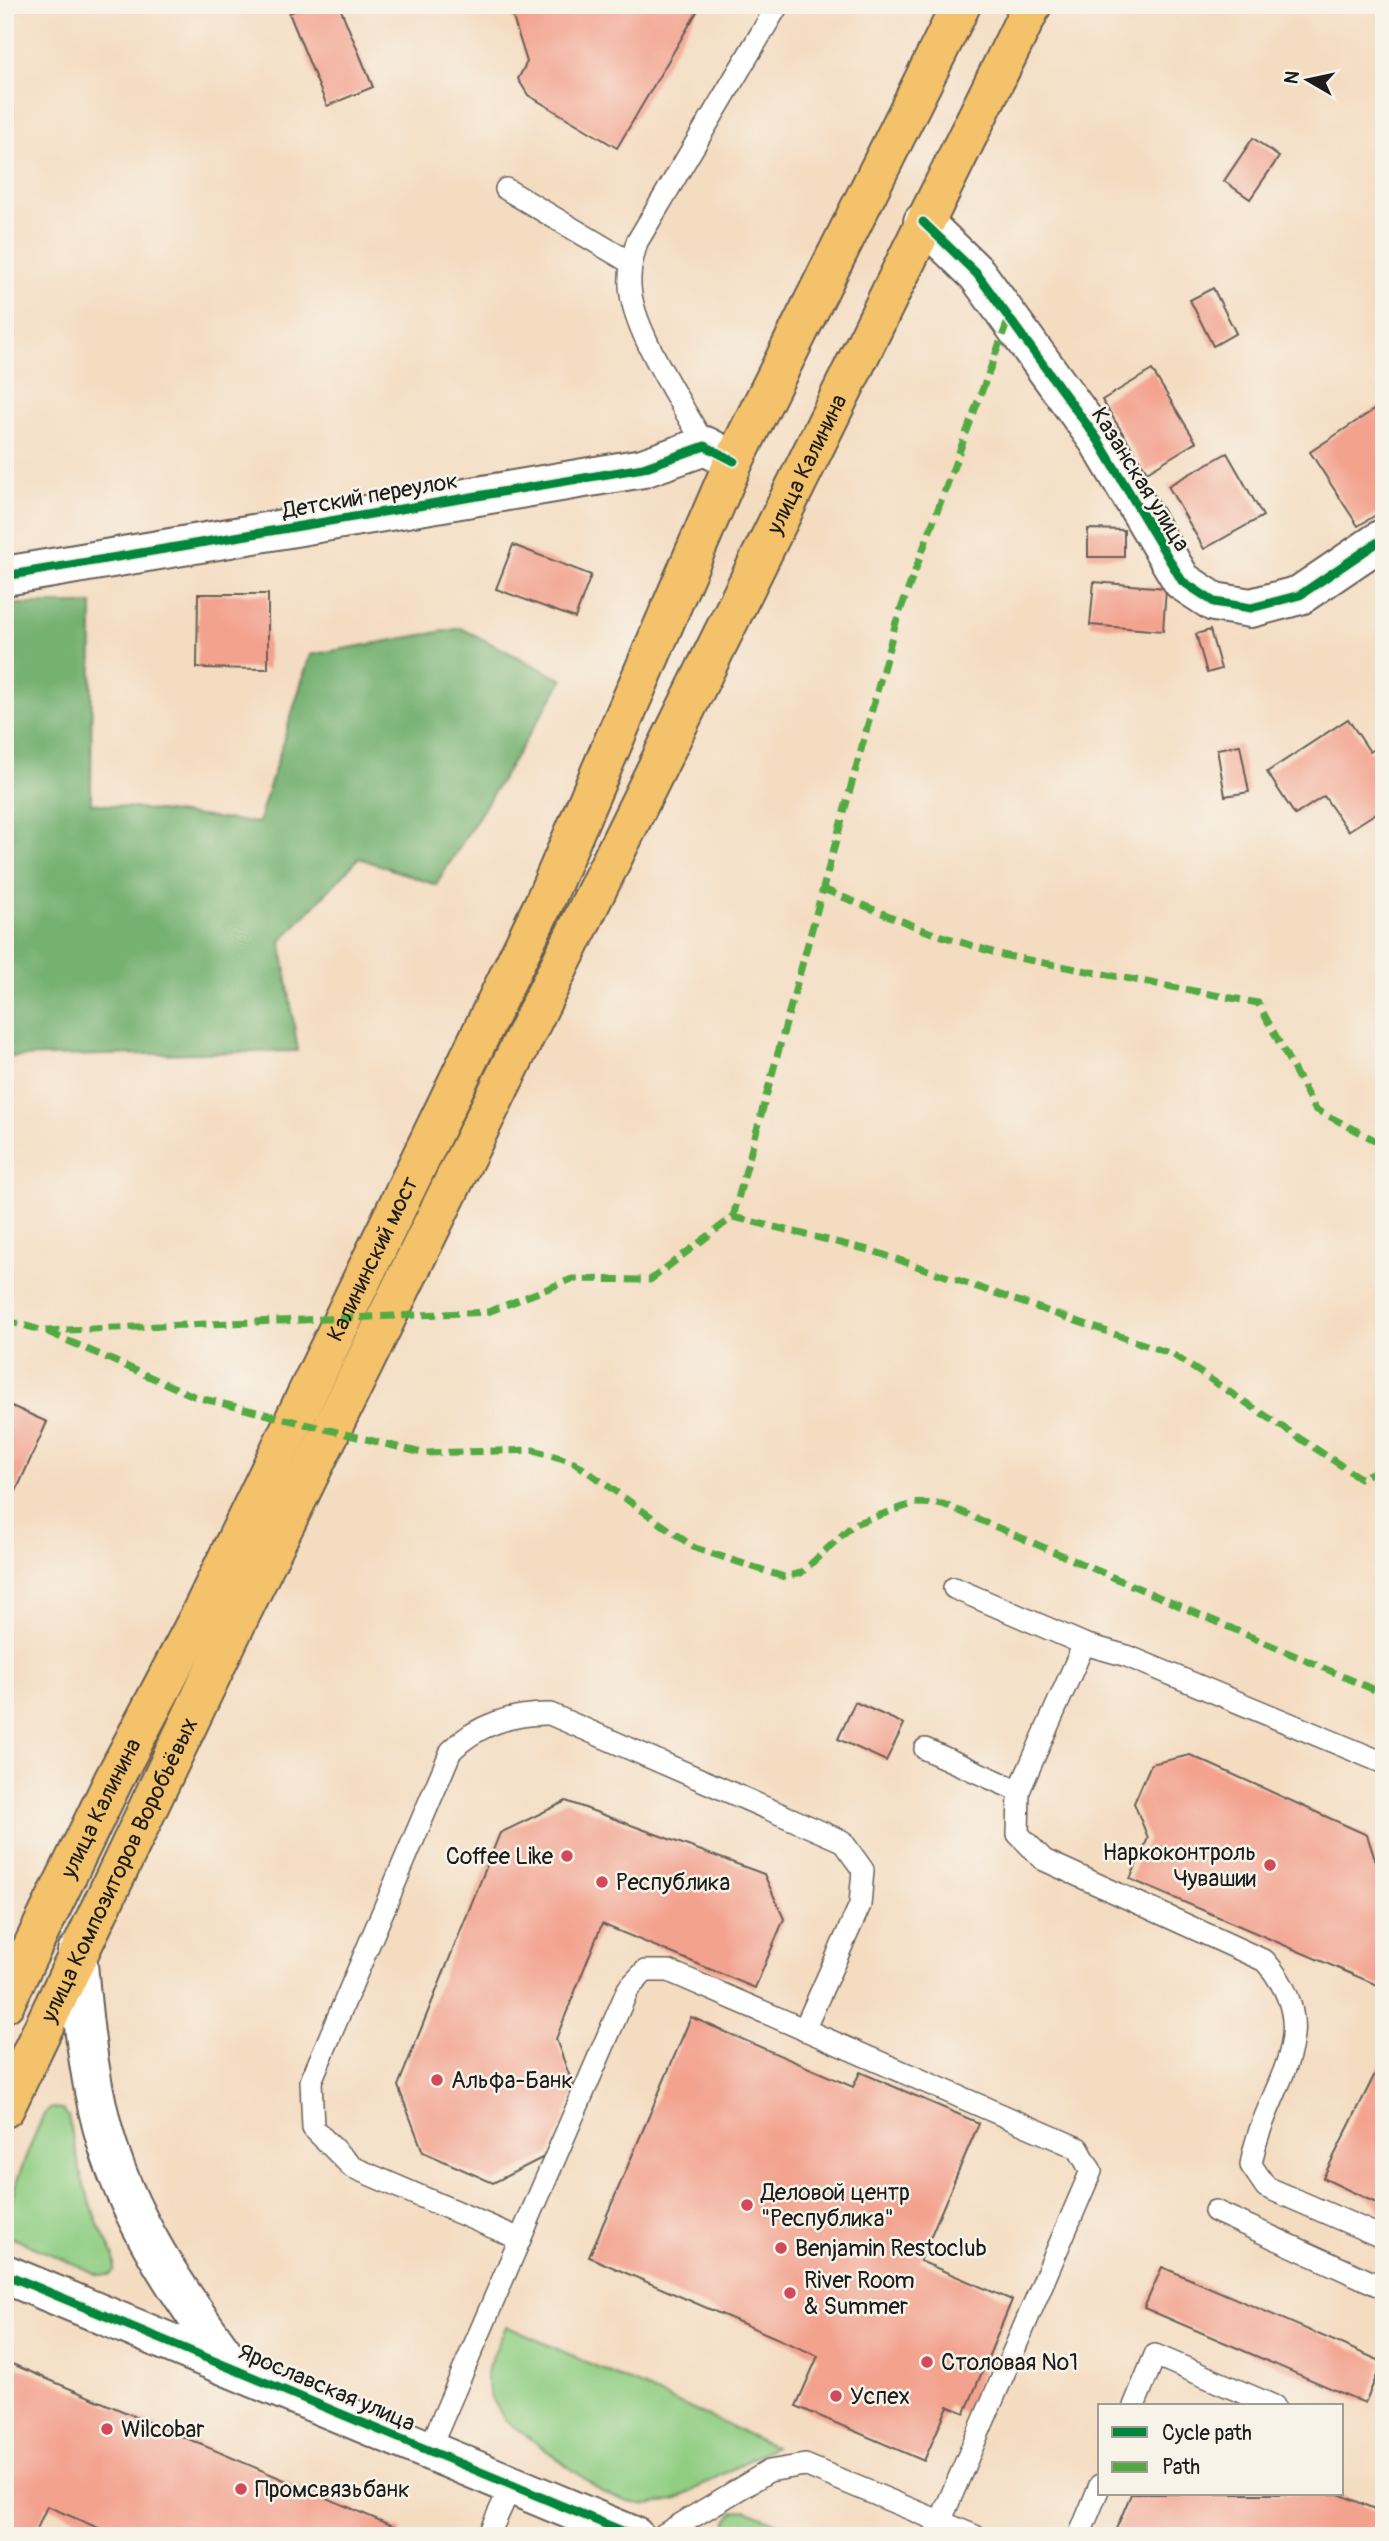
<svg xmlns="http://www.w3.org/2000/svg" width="1389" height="2541" font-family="Pangolin,sans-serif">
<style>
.green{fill:#90ce83;stroke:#567550;stroke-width:2}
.forest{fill:#74b171;stroke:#486646;stroke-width:2}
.building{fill:#f3a28e}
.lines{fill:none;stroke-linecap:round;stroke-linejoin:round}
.service-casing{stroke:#685f56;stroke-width:24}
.minor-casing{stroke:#685f56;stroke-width:42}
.tertiary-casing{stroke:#685f56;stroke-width:42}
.primary-casing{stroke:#685f56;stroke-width:42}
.service{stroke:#fff;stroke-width:21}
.minor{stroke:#fff;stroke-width:38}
.tertiary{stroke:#fff;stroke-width:38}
.primary{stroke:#f3c26a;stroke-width:38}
.quiet{stroke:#52a943;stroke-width:7;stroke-dasharray:14 7;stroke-linecap:butt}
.cycleway-casing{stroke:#f7f3e8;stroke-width:13}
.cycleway{stroke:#00873e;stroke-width:9}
.poi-dot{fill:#d1495b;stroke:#f7f3e8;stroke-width:2.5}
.labels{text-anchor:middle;stroke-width:5;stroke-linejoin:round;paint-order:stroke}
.street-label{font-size:23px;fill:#1c1c1c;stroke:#f7f3e8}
.poi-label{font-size:23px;fill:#1c1c1c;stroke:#f7f3e8;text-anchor:start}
</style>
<rect width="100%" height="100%" fill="#f7f3e8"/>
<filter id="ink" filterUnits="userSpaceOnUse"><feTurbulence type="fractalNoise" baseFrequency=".0143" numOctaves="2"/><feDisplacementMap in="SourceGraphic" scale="14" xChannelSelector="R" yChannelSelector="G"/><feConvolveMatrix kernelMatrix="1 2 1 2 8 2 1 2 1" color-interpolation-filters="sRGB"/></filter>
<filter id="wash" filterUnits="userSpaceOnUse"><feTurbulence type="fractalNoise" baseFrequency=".00686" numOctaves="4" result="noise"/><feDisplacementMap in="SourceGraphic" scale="28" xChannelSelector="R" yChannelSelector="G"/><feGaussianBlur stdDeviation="1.57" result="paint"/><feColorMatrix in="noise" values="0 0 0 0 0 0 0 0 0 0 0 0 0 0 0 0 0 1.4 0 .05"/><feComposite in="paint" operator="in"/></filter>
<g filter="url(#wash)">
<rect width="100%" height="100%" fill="#f4dcc1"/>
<!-- green -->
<g class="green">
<path d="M51,2108L62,2109L68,2116L82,2179L98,2224L114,2256V2270L109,2275H99L8,2236C0,2212 33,2139 44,2114Z"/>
<polygon points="506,2326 774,2446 678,2499 649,2505 628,2502 603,2492 505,2420 491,2397 486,2379 489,2364"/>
<polygon points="746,2510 807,2536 731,2536 727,2531 727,2521 734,2512"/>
</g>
<!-- forest -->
<polygon class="forest" points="5,604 92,604 91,803 258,823 310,655 461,628 563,680 436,885 359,858 281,941 298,1051 5,1057"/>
<g id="blocks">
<!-- building -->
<g class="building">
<polygon points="308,5 339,5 373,87 327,106 289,13"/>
<polygon points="509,5 701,5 617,148 528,95 518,79 527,62"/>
<polygon points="1253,138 1279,157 1250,199 1224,181"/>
<polygon points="1213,288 1236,333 1213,346 1190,300"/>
<polygon points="1152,370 1196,442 1147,472 1102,400"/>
<polygon points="1384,403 1384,510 1358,526 1310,452"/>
<polygon points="1227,453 1263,516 1204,549 1168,486"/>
<polygon points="1088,529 1124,530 1124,557 1088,557"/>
<polygon points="513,545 591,575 575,618 496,589"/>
<polygon points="1094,582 1166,588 1163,631 1090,625"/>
<polygon points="198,594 268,594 268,669 197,668"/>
<polygon points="1210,630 1221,669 1207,673 1196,634"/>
<polygon points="1348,719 1370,752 1384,743 1384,808 1348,831 1324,796 1295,815 1267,772"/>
<polygon points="1240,745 1249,792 1225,796 1217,749"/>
<polygon points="5,1403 47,1422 5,1516"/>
<polygon points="855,1702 904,1724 886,1761 838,1739"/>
<polygon points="1190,1755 1367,1835 1379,1872 1384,1874 1384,1988 1130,1879 1148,1838 1134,1803 1151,1764"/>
<polygon points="566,1801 764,1874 784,1919 755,1988 602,1924 556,2039 575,2091 550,2154 493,2183 423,2152 398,2086 500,1833"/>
<polygon points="691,2017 853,2087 860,2072 979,2123 920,2261 1012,2300 965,2413 948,2406 924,2461 796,2406 818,2356 589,2257"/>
<polygon points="1384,2056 1384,2220 1376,2203 1323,2178"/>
<polygon points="1162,2267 1383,2362 1365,2403 1144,2308"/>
<polygon points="5,2361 402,2530 400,2536 117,2536 47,2506 34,2536 5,2536"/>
<polygon points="1131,2494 1339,2494 1384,2513 1384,2536 1113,2536"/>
</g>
</g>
</g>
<g filter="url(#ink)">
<use href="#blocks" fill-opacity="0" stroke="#685f56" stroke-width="2"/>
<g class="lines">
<!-- service casing -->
<g class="service-casing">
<g id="service">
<polyline points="506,189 631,263"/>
<path d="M705,446C683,405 631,329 630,285C629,270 633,256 637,242L778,5"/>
<polyline points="954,1588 1084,1644 1127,1656 1384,1763"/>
<path d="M1084,1644L1019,1791L1018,1834L1044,1860L1265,1961C1331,2036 1263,2087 1251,2165L1266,2187L1384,2238"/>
<polyline points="925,1749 1019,1791"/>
<polyline points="1215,2211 1384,2288"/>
<path d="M520,2239L352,2167L313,2128L311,2081L451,1751C476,1725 514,1713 550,1714L842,1841L863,1870L860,1905L804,2030"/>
<polyline points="1134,2406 1155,2355 1274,2406"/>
<polyline points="429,2450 628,1989 645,1971 669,1971 1078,2148 1091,2171 934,2536"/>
<polyline points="488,2536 511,2486"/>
<polyline points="661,2536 769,2471 805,2465 975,2536"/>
<polyline points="1079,2536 1100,2485"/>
</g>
</g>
<!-- minor casing -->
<g class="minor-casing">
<g id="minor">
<polyline points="923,222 977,274 1098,440 1182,581 1214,602 1251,608 1300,595 1384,538"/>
<polyline points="5,576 643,468 705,446 734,461"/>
</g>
</g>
<!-- tertiary casing -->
<g class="tertiary-casing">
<g id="tertiary">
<path d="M77,1952C82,2011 87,2069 102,2126C125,2215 179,2294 233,2367"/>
<polyline points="5,2274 634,2536"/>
</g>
</g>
<!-- primary casing -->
<g class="primary-casing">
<g id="primary">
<path id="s1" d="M5,2003L114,1779L199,1617L544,903L734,461L961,5"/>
<path id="s2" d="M5,2108L232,1632L1032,5"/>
</g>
</g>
<!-- service -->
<use href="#service" class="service"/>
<!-- minor -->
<use href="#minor" class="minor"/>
<!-- tertiary -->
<use href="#tertiary" class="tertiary"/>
<!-- primary -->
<use href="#primary" class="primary"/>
<!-- quiet -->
<g class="quiet">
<polyline points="823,889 929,932 1002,955 1258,1003 1315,1109 1384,1145"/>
<polyline points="733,1217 873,1251 1172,1354 1360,1478 1384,1468"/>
<polyline points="5,1320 44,1331 488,1312 572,1279 650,1280 733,1217 896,622 1009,318"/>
<polyline points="48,1332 196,1397 422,1453 534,1450 574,1462 695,1548 784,1577 801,1573 854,1524 915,1503 943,1504 1384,1694"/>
</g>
<!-- cycleway casing -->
<g class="cycleway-casing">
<g id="cycleway">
<polyline points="923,222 977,274 1098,440 1182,581 1214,602 1251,608 1300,595 1384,538"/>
<polyline points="5,576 643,468 705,446 734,461"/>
<polyline points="5,2274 634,2536"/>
</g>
</g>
<!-- cycleway -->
<use href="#cycleway" class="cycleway"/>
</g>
</g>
<!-- markers -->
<g class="poi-dot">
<circle cx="567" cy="1856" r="7"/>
<circle cx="1270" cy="1865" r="7"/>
<circle cx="602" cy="1882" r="7"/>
<circle cx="437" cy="2080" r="7"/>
<circle cx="747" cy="2205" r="7"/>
<circle cx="781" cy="2248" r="7"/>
<circle cx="790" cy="2293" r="7"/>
<circle cx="927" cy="2362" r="7"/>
<circle cx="836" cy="2396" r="7"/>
<circle cx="107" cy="2429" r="7"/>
<circle cx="241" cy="2489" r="7"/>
</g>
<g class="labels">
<!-- street labels -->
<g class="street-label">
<text dy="8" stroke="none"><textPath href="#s2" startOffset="1829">улица Калинина</textPath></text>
<text transform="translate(1141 479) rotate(58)" y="8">Казанская улица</text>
<text transform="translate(370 495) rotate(-10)" y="8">Детский переулок</text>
<text dy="8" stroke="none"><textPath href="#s1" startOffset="830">Калининский мост</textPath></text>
<text dy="8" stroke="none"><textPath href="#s1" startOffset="217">улица Калинина</textPath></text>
<text dy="8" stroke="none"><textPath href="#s2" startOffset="264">улица Композиторов Воробьёвых</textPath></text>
<text transform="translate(327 2387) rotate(23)" y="8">Ярославская улица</text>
</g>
<!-- poi labels -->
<g class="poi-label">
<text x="1256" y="1860" text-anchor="end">Наркоконтроль<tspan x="1256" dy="26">Чувашии</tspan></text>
<text x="553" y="1864" text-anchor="end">Coffee Like</text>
<text x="616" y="1890">Республика</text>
<text x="451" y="2088">Альфа-Банк</text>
<text x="761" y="2200">Деловой центр<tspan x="761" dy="26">"Республика"</tspan></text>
<text x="795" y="2256">Benjamin Restoclub</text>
<text x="804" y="2288">River Room<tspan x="804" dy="26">&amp; Summer</tspan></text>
<text x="941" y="2370">Столовая №1</text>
<text x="850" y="2404">Успех</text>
<text x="121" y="2437">Wilcobar</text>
<text x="255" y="2497">Промсвязьбанк</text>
</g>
</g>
<!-- margin -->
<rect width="1389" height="2541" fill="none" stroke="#f7f3e8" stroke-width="28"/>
<!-- legend -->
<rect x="1098" y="2404" width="245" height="91" fill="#f7f3e8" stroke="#9f9d96" stroke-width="2"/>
<rect x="1112" y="2427" width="35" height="10" fill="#00873e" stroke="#9f9d96" stroke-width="2"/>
<text x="1162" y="2440" font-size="21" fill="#1c1c1c">Cycle path</text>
<rect x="1112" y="2462" width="35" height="10" fill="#52a943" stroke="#9f9d96" stroke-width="2"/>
<text x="1162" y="2474" font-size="21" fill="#1c1c1c">Path</text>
<!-- north arrow -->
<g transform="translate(1308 80) rotate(279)" stroke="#f7f3e8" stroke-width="5" paint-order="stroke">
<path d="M0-5L12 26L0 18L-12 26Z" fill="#1c1c1c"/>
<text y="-10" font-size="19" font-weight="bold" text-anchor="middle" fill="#1c1c1c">N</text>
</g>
</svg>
